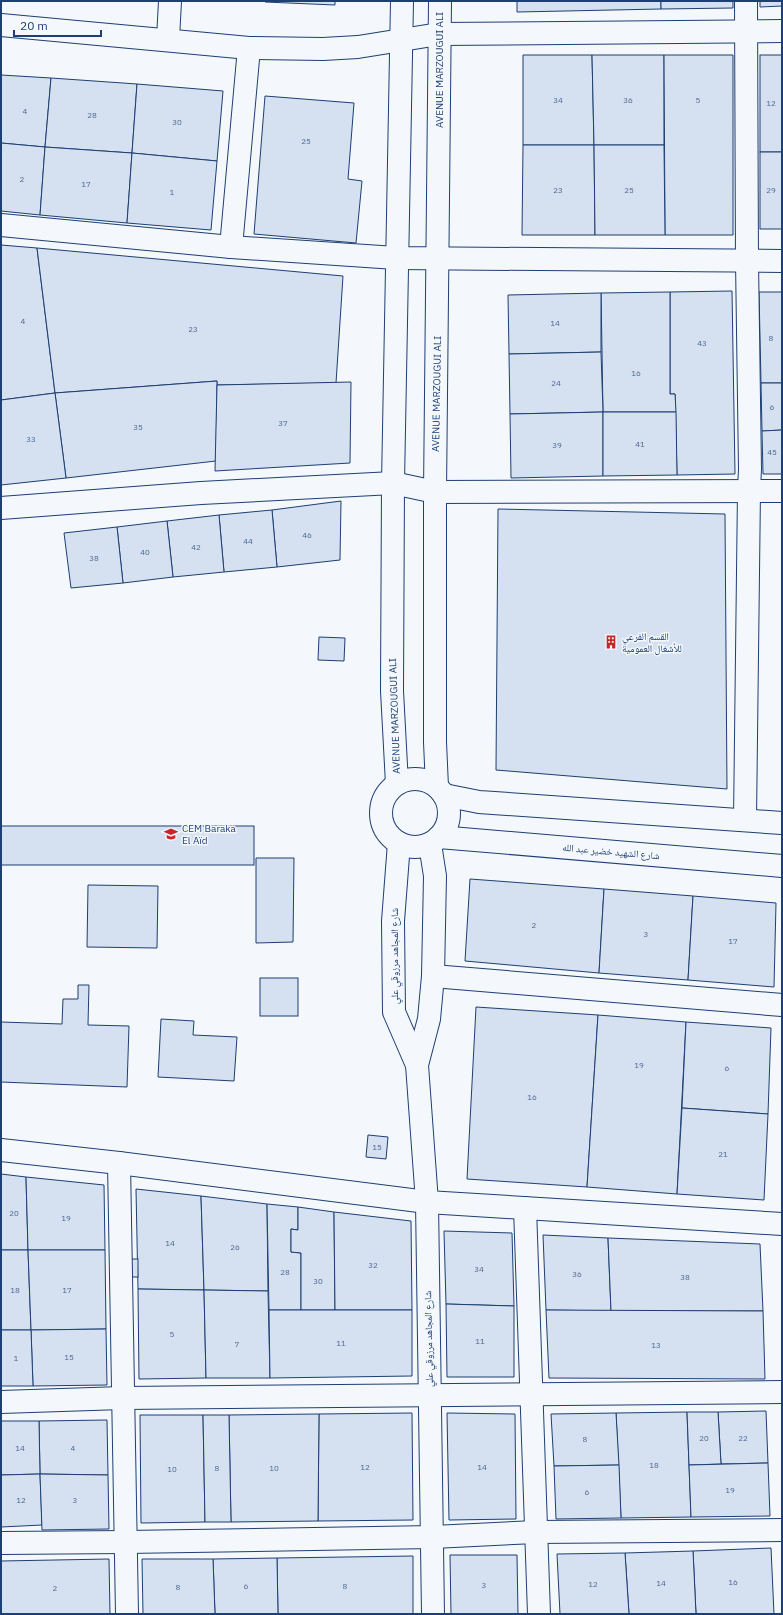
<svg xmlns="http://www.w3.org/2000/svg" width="783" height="1615" font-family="'IBM Plex Sans','Noto Naskh Arabic',sans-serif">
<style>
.building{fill:#d5e0f0;stroke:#1d3f73}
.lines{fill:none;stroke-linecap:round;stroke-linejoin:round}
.street-casing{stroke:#1d3f73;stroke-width:24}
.secondary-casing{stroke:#1d3f73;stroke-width:24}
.street{stroke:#f4f7fb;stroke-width:22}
.secondary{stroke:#f4f7fb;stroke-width:22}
.labels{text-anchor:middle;stroke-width:3;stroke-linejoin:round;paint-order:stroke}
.number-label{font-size:8px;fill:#4b6792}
.street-label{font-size:10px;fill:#1d3f73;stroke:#f4f7fb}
.poi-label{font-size:10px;fill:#1d3f73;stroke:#f4f7fb;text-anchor:start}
</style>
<rect width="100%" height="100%" fill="#f4f7fb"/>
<!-- building -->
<g class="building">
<polygon points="265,1 335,1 335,5 265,2"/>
<polygon points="517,1 661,1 661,9 517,12"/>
<polygon points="661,1 733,1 733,8 661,9"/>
<polygon points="760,1 782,1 782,6 760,7"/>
<polygon points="523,55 592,55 594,145 523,145"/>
<polygon points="592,55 664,55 664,145 594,145"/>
<polygon points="664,55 733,55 733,235 665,235"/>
<rect x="760" y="55" width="22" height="97"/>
<polygon points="1,75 51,78 45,147 1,143"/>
<polygon points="51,78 137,84 132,153 45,147"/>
<polygon points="137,84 223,91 217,161 132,153"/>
<polygon points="265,96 354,103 348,179 362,181 356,243 254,234"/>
<polygon points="1,143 45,147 40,215 1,211"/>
<polygon points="523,145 594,145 595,235 522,235"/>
<polygon points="594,145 664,145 665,235 595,235"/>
<polygon points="45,147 132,153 127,223 40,215"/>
<rect x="760" y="152" width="22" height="77"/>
<polygon points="132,153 217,161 211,230 127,223"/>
<polygon points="1,245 37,248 55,393 1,400"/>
<polygon points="37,248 343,276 336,383 217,385 217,381 55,393"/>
<polygon points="732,291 735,474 677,475 675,394 670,394 670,292"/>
<polygon points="670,292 670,394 675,394 676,412 603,412 601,293"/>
<polygon points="759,292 782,292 782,383 761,383"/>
<polygon points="601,293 601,352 509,354 508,295"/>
<polygon points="601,352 603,412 510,414 509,354"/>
<polygon points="217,381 216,461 66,478 55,393"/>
<polygon points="351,382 350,463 215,471 217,385"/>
<polygon points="761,383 782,383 782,430 762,431"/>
<polygon points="55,393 66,478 1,485 1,400"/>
<polygon points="603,412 603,476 511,478 510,414"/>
<polygon points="603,412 676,412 677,475 603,476"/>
<polygon points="782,430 782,474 763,474 762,431"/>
<polygon points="341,501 340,560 277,567 272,510"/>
<polygon points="498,509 725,514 727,789 496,770"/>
<polygon points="272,510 277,567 224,572 219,515"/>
<polygon points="219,515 224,572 173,577 167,521"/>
<polygon points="167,521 173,577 123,583 117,527"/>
<polygon points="117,527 123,583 71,588 64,533"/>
<polygon points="319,637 345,638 344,661 318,660"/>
<rect x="1" y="826" width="253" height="39"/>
<polygon points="256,858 294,858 293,942 256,943"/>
<polygon points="470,879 604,889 599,973 465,961"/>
<polygon points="88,885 158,886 157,948 87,947"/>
<polygon points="604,889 693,896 688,980 599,973"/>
<polygon points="693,896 776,903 774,987 688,980"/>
<rect x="260" y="978" width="38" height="38"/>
<polygon points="78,985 89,985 88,1025 129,1026 127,1087 1,1082 1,1022 62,1024 63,999 78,999"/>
<polygon points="476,1007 598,1015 587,1187 467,1179"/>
<polygon points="598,1015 686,1022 677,1194 587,1187"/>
<polygon points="161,1019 194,1021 193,1035 237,1037 234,1081 158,1077"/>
<polygon points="686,1022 771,1028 768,1114 682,1108"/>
<polygon points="682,1108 768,1114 764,1200 677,1194"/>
<polygon points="368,1135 388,1137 386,1159 366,1157"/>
<polygon points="1,1174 26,1177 28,1250 1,1250"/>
<polygon points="26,1177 104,1185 105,1250 28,1250"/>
<polygon points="136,1189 201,1196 204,1290 138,1289"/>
<polygon points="201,1196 267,1204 268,1291 204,1290"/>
<polygon points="267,1204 298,1207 298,1230 291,1229 291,1252 301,1253 301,1310 269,1310"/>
<polygon points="298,1207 334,1212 335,1310 301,1310 301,1253 291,1252 291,1229 298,1230"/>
<polygon points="334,1212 411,1221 412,1310 335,1310"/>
<polygon points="444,1231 512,1233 514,1306 446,1304"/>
<polygon points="543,1235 608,1238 611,1311 546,1310"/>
<polygon points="608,1238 760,1244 763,1311 611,1311"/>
<polygon points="1,1250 28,1250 31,1330 1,1330"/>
<polygon points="28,1250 105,1250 106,1329 31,1330"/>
<rect x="111" y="1259" width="27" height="18"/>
<polygon points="138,1289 204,1290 206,1378 139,1379"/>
<polygon points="204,1290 268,1291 270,1378 206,1378"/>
<polygon points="446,1304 514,1306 514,1377 447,1377"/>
<polygon points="269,1310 412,1310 412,1376 270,1378"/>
<polygon points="546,1310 763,1311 765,1379 549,1378"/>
<polygon points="106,1329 107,1385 33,1386 31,1330"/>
<polygon points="1,1330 31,1330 33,1386 1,1386"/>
<polygon points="766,1411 768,1463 721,1464 718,1412"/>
<polygon points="687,1412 691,1517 621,1518 616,1413"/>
<polygon points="687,1412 718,1412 721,1464 689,1465"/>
<polygon points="412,1413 413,1520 318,1521 319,1414"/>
<polygon points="447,1413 515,1414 516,1519 449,1520"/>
<polygon points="616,1413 619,1465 554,1466 551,1414"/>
<polygon points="319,1414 318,1521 231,1522 229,1415"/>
<polygon points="140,1415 203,1415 205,1522 141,1523"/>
<polygon points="203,1415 229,1415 231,1522 205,1522"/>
<polygon points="107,1420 108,1475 40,1474 39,1421"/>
<polygon points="1,1421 39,1421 40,1474 1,1475"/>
<polygon points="768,1463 770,1516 691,1517 689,1465"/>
<polygon points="619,1465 621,1518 556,1519 554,1466"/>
<polygon points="40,1474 42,1525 1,1527 1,1475"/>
<polygon points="40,1474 108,1475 109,1529 42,1530"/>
<polygon points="771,1548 774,1614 696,1614 693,1551"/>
<polygon points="693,1551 696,1614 629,1614 625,1553"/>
<polygon points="625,1553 629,1614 560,1614 557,1554"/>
<polygon points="450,1555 517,1555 518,1614 451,1614"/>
<polygon points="413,1556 413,1614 278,1614 277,1558"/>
<polygon points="277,1558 278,1614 215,1614 213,1559"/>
<polygon points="109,1559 110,1614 1,1614 1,1561"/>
<polygon points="142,1559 213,1559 215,1614 143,1614"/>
</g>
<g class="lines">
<!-- street casing -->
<g class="street-casing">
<g id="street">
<polyline points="1,25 249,48 323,49 358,47 439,34 782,31"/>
<polyline points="168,39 170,1"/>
<polyline points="1,225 231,247 396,258 782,261"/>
<polyline points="231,247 249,48"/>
<polyline points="1,508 201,493 393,483 435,492 782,491"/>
<polyline points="745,820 749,490 750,469 747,261 746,1"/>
<polyline points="433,976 782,1005"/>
<polyline points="1,1150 119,1163 427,1202 782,1224"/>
<polyline points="119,1163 127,1614"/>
<polyline points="525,1208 539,1614"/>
<polyline points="1,1402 122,1398 782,1392"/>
<polyline points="1,1543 126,1542 433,1537 536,1532 782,1530"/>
</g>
</g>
<!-- secondary casing -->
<g class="secondary-casing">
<g id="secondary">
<circle cx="415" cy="813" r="34"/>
<polyline points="397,784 392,691 393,483 402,1"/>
<polyline points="437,787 435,742 435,492 440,1"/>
<polyline points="444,795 479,802 782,823"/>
<polyline points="439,837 782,866"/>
<polyline points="399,843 393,921 394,1012 417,1065"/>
<polyline points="430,844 435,876 433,976 429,1019 417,1065 427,1202 433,1614"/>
</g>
</g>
<!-- street -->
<use href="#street" class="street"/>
<!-- secondary -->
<use href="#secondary" class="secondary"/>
</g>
<!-- icons -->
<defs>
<g id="building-bare" transform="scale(1.08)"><path d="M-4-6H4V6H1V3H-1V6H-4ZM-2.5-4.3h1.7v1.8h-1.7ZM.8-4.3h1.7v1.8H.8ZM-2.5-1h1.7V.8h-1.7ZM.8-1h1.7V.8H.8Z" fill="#c62828" stroke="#f4f7fb" stroke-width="2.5" paint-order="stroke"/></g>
<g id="school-bare" transform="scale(1.08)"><path d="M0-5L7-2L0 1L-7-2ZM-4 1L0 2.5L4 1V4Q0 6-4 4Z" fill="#c62828" stroke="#f4f7fb" stroke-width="2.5" paint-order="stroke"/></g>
</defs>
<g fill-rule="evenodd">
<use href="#building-bare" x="611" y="642"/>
<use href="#school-bare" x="171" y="834"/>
</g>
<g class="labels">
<!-- number labels -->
<g class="number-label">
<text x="558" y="103">34</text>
<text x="628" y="103">36</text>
<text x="698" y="103">5</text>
<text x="771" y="106">12</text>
<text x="25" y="114">4</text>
<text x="92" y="118">28</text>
<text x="177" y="125">30</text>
<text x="306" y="144">25</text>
<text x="22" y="182">2</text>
<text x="86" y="187">17</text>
<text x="558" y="193">23</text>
<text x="629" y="193">25</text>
<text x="771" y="193">29</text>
<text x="172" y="195">1</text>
<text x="23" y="324">4</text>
<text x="555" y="326">14</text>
<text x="193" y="332">23</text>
<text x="771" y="341">8</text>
<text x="702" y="346">43</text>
<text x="636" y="376">16</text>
<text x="556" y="386">24</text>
<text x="772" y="410">6</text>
<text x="283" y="426">37</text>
<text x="138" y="430">35</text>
<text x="31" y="442">33</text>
<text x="640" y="447">41</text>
<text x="557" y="448">39</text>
<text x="772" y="455">45</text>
<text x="307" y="538">46</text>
<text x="248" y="544">44</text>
<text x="196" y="550">42</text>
<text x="145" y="555">40</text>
<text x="94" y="561">38</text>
<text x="534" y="928">2</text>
<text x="646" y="937">3</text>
<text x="733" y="944">17</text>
<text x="639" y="1068">19</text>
<text x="727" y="1071">6</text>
<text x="532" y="1100">16</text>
<text x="377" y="1150">15</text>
<text x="723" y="1157">21</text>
<text x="14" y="1216">20</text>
<text x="66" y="1221">19</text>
<text x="170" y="1246">14</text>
<text x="235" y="1250">26</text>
<text x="373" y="1268">32</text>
<text x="479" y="1272">34</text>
<text x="285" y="1275">28</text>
<text x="577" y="1277">36</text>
<text x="685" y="1280">38</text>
<text x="318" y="1284">30</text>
<text x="15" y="1293">18</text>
<text x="67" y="1293">17</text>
<text x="172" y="1337">5</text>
<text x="480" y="1344">11</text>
<text x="341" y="1346">11</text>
<text x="237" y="1347">7</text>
<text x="656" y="1348">13</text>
<text x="69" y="1360">15</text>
<text x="16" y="1361">1</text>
<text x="704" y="1441">20</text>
<text x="743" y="1441">22</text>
<text x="585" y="1442">8</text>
<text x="20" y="1451">14</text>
<text x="73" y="1451">4</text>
<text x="654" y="1468">18</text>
<text x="365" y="1470">12</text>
<text x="482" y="1470">14</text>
<text x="217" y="1471">8</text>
<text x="274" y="1471">10</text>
<text x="172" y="1472">10</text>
<text x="730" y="1493">19</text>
<text x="587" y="1495">6</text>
<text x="21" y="1503">12</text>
<text x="75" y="1503">3</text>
<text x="733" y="1585">16</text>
<text x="661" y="1586">14</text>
<text x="593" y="1587">12</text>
<text x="484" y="1588">3</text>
<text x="246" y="1589">6</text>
<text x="345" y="1589">8</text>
<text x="178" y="1590">8</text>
<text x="55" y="1591">2</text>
</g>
<!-- street labels -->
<g class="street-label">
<text transform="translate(439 70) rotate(-90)" y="4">AVENUE MARZOUGUI ALI</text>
<text transform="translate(436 394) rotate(-89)" y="4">AVENUE MARZOUGUI ALI</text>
<text transform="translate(394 716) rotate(-92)" y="4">AVENUE MARZOUGUI ALI</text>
<text transform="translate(611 851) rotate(5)" y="4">شارع الشهيد خضير عبد الله</text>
<text transform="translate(394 956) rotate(-90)" y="4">شارع المجاهد مرزوقي علي</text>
<text transform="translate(428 1339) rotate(-91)" y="4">شارع المجاهد مرزوقي علي</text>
</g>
<!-- poi labels -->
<g class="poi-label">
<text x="622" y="640">القسم الفرعي<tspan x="622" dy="12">للأشغال العمومية</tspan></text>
<text x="182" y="832">CEM Baraka<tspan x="182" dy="12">El Aïd</tspan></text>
</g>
</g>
<!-- border -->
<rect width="783" height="1615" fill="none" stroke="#1d3f73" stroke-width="4"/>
<!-- scale -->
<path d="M14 30v6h87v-6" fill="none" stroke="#1d3f73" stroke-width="2"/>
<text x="20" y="30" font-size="12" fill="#1d3f73" stroke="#f4f7fb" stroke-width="3" paint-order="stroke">20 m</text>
</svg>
